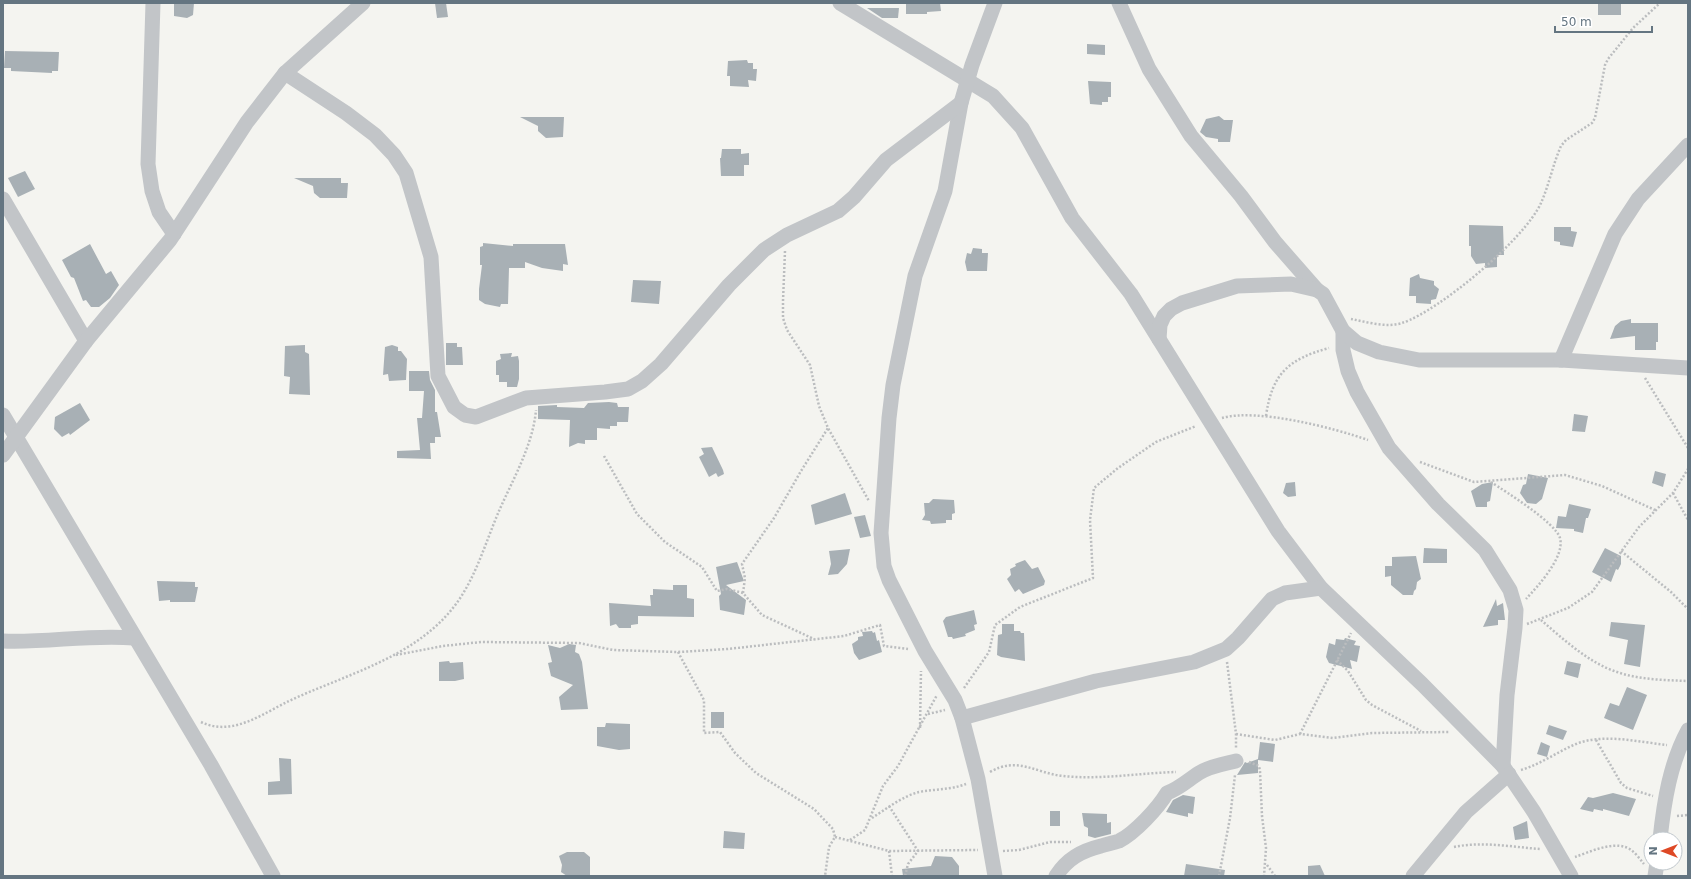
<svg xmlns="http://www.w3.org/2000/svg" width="1691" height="879" font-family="'DejaVu Sans',sans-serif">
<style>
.building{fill:#a8b0b5}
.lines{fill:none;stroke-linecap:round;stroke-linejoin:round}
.path{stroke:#bbbdbf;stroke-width:2.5;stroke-dasharray:2 2;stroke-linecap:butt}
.minor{stroke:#c2c5c8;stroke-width:15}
</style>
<rect width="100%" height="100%" fill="#f4f4f0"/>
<!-- building -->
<g class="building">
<polygon points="174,3 194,3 193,15 187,18 174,16"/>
<polygon points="435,3 446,3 448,17 437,18"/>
<polygon points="906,3 940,3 941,11 927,12 927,14 906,14"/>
<rect x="1598" y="3" width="23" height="12"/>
<polygon points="867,8 899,8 898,18 882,18"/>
<polygon points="1087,44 1105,45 1105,55 1087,54"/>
<polygon points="5,51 59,52 58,71 52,71 52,73 11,71 11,68 4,68"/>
<polygon points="747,60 748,63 753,63 753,69 757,69 756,81 748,80 749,87 730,86 730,76 727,76 728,61"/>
<polygon points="1088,81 1111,82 1111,97 1108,97 1108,102 1102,102 1102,105 1090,104"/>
<polygon points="1219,116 1224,120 1233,120 1230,142 1218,142 1218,139 1206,137 1200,132 1206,119"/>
<polygon points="520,117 564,117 563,137 546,138 538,131 538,126"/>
<polygon points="722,149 741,149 741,154 749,153 749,165 744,165 744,176 721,176 720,158 721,158"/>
<polygon points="25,171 35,189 18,197 8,178"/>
<polygon points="294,178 341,178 341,183 348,183 347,198 320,198 314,193 313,186"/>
<polygon points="1469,225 1503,226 1504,255 1497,255 1497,267 1485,268 1485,263 1476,264 1471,256 1471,246 1469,246"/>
<polygon points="1554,227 1571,227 1571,231 1577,232 1573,247 1560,245 1560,242 1554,241"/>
<polygon points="483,243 513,246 513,244 565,244 568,265 563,264 563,271 542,268 525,262 525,268 509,268 508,304 501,304 500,307 485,304 479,300 479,289 482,265 480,265 480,247 483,246"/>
<polygon points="90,244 106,274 111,271 119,285 110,298 99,307 91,307 86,300 83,301 74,278 71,277 62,260"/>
<polygon points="973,248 982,249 982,253 988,253 987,271 967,271 965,262 967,253 971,254"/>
<polygon points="1419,274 1420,278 1434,281 1434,285 1439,289 1436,299 1431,300 1431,304 1416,303 1416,296 1409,296 1410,278"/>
<polygon points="633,280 661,281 659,304 631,302"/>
<polygon points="1631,319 1631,323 1658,323 1658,342 1656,342 1656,350 1635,350 1635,336 1610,339 1615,326 1621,321"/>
<polygon points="446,343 457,343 457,347 462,347 463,365 446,365"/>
<polygon points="305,345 305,352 309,354 310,395 289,394 290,377 284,376 285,346"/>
<polygon points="392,345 398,347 398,351 401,351 407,359 406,380 389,381 388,374 383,375 385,347"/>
<polygon points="512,353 511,357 518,356 519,361 519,379 517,387 507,387 507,382 499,382 499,375 496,375 496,361 501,359 500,354"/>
<polygon points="409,371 429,371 430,380 435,390 435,412 437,412 441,437 435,437 435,443 430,443 431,459 397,458 397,451 420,450 417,418 422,418 424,391 409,391"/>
<polygon points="609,402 617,403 618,407 629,407 628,422 617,422 617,426 610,426 610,429 597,428 597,440 585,440 585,444 578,443 569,447 570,420 538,419 538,406 557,405 557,407 584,408 588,403"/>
<polygon points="80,403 90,420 70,435 69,433 62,437 54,429 55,417"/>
<polygon points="1574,414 1588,416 1585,432 1572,431"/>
<polygon points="712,447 723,470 724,474 718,477 716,473 709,477 699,457 704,454 701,448"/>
<polygon points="1655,471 1666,474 1663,487 1652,483"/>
<polygon points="1528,474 1548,478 1542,499 1536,504 1527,503 1520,493 1523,485 1526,484"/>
<polygon points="1295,482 1296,496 1288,497 1283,493 1286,483"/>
<polygon points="1493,482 1490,501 1487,502 1487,507 1476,507 1471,491 1482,484"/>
<polygon points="845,493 852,514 815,525 811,505"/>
<polygon points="933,499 954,500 955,513 952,514 952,520 946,520 946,523 931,524 930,521 922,520 925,515 924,503 929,503"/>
<polygon points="1569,504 1591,509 1588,518 1586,518 1583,533 1574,531 1574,529 1556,528 1558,516 1566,517"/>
<polygon points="865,515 871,536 860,538 854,517"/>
<polygon points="1424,548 1447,549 1447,563 1423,563"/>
<polygon points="1605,548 1621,556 1621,564 1618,570 1616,569 1611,582 1592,572"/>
<polygon points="850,549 847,564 838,574 828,575 831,564 829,551"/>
<polygon points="1416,556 1421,579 1417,582 1416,589 1414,591 1413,595 1403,595 1391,585 1391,576 1385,577 1385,566 1392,566 1392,557"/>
<polygon points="1025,560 1032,569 1038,567 1045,581 1044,585 1023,594 1019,589 1015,592 1007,579 1011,575 1010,569 1016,566 1015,564"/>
<polygon points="737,562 744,581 726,585 746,600 744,615 720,610 719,596 721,594 716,567"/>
<polygon points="157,581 195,582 195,587 198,587 195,602 170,602 170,600 159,601"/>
<polygon points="673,585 687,585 687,598 694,599 694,617 638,616 638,624 631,625 631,628 619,628 616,624 610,626 609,603 651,606 650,595 653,595 653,589 673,590"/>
<polygon points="1496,599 1497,606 1503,603 1505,620 1498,620 1498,625 1483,627"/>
<polygon points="974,610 977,624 974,625 975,630 965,634 966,636 953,639 952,637 948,637 943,621 946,617"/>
<polygon points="1611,622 1645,625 1640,667 1624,664 1628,640 1609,636"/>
<polygon points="1002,624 1014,624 1014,631 1020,631 1021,633 1024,633 1025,661 1001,657 997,655 998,635 1002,634"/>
<polygon points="872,631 873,633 875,632 877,641 879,640 882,652 859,660 854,653 852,644 858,640 858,637 863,636 862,632"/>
<polygon points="1345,638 1356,641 1354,645 1360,646 1357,662 1350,660 1352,669 1329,663 1326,657 1329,643 1335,645 1336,639 1344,640"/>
<polygon points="569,644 576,645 575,652 579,654 582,662 588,709 561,710 559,697 573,685 551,676 548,663 552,662 548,645 560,648"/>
<polygon points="449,661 450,663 463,662 464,679 455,681 439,681 439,662"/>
<polygon points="1567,661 1581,664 1578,678 1564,674"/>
<polygon points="1627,687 1647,695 1633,730 1604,718 1610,703 1619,706"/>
<rect x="711" y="712" width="13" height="16"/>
<polygon points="606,723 630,724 630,749 619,750 597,746 597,727 605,727"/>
<polygon points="1549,725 1567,731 1563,740 1546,734"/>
<polygon points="1260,742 1275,744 1273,762 1258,760 1258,773 1237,775 1245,762 1247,763 1258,759"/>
<polygon points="1541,742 1550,746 1547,757 1537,754"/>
<polygon points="279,758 291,759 292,794 268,795 268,782 280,781"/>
<polygon points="1613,793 1636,799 1629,816 1603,809 1603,811 1594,809 1593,812 1580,809 1588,797 1593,798"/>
<polygon points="1183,795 1195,797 1193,814 1188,813 1188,817 1166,812 1173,800"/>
<rect x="1050" y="811" width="10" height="15"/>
<polygon points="1082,813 1107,814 1107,823 1111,822 1111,834 1095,838 1088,836 1088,828 1084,826"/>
<polygon points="1527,821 1529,838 1515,840 1513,827"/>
<polygon points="724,831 745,833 744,849 723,848"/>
<polygon points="567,852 584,852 590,857 590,876 567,876 561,872 562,865 559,856"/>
<polygon points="935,856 952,857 959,866 959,876 903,876 902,869 931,866"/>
<polygon points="1186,864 1225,870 1224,876 1184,876"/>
<polygon points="1320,865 1325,876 1308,876 1308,866"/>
</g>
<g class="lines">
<!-- path -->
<g class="path">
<polyline points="785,251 783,301 783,318 787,330 810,365 819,406 828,428 869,501"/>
<path d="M1351,319C1367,322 1386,328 1402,323C1439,311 1525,239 1541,203C1549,185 1553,164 1561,146L1566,140L1592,123L1595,118L1605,65L1608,59L1633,28L1660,3"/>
<polyline points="1645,378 1688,448"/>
<path d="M1266,416C1272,373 1289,359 1329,348"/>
<path d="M1222,418C1257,408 1334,428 1368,440"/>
<polyline points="604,456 637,514 665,542 702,567 717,591 727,589 743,593 762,615 814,639"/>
<polyline points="1420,462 1474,482 1565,475 1602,486 1655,510"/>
<path d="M1491,482C1506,492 1555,522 1560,538C1565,557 1538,586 1526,599"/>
<polyline points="1673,493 1688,520"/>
<polyline points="1621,551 1671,592 1688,609"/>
<polyline points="743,593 745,578 742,564 774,518 801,471 828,428"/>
<path d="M1541,620C1563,639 1589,663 1617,672C1640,680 1665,680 1688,681"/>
<polyline points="1527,624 1568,608 1592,592 1639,527 1673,493 1688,469"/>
<polyline points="678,652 704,700 704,733 720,732 735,753 756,773 814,809 833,829 835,837 829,847 825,876"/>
<polyline points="396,655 443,646 481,642 579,643 613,650 678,652 728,649 844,636 880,625 884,646 908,649"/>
<polyline points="1337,660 1348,671 1366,700 1372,705 1421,731"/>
<polyline points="1227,662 1236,734 1236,748"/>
<polyline points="964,688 989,652 995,625 1020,607 1093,578 1090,520 1094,488 1118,468 1156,442 1196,426"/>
<polyline points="928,714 945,710"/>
<path d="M201,722C232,737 262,714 289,701C346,674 416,658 456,604C476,577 486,541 499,511C513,479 533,445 536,410"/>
<polyline points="920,728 921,671"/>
<polyline points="1236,734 1275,740 1300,734 1333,738 1372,733 1450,732"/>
<polyline points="1300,734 1351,633"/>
<polyline points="1596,740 1621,783 1627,788 1653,796"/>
<polyline points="1249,762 1259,766 1260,771 1262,816 1266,848 1264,876"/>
<path d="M1521,770C1541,764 1557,752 1576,744C1603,733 1639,742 1667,745"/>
<path d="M990,772C1018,756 1035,773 1063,776C1100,780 1139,773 1176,772"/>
<polyline points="889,806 918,851 908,864 905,876"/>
<polyline points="1677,816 1688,815"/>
<path d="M872,818C886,809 903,796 919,792C935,789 950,790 966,784"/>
<polyline points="835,837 889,851 978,850"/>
<polyline points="850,840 865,830 883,786 898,766 937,695"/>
<path d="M1454,847C1482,841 1512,847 1540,849"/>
<polyline points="889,851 892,876"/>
<polyline points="1003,851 1019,850 1050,842 1071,842"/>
<path d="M1575,857C1589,852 1611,842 1625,847C1633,849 1639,858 1644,864"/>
<polyline points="1267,865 1275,876"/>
<polyline points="1219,876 1230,818 1235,775"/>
</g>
<!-- minor -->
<g class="minor">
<polyline points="153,3 148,164 152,191 159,212 174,234"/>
<polyline points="840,3 993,96 1022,128 1072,218 1131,294 1278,531 1321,588 1422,684 1503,766 1534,812 1571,876"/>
<polyline points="995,3 972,65 961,103 945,191 915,276 893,385 889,418 881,533 884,566 889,580 925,651 955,700 962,718 978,779 995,876"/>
<polyline points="1119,3 1149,69 1191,136 1241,196 1275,242 1317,290"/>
<polyline points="285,73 346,113 375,135 394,155 406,173 431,257 438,376 454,407 465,415 476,417 526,398 605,392 628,389 642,381 661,364 729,285 764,250 787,235 838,211 854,197 886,160 961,103"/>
<polyline points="3,199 86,341"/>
<polyline points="1343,331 1343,350 1348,371 1357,392 1389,448 1438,504 1485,550 1510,590 1516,610 1515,628 1507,695 1503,766"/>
<polyline points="1159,339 1160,325 1164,316 1171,309 1182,303 1237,286 1291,284 1317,290 1323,294 1343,331 1357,343 1379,352 1419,360 1561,360 1688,368"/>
<polyline points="1561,360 1615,234 1638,199 1688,145"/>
<polyline points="3,415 211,765 273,876"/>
<polyline points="3,455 86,341 170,240 247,122 285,73 363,3"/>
<path d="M3,641C47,643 90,634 134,638"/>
<polyline points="962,718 1096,681 1194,662 1226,649 1238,638 1272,599 1285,593 1321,588"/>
<path d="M1660,839C1664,802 1670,763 1688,730"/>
<path d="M1056,876C1067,859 1081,851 1101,846C1107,844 1113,843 1119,841C1135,833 1158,808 1167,793C1180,788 1188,780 1199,773C1210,766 1224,764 1236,761"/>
<polyline points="1413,876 1466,812 1509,774"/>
<polyline points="1655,876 1657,863"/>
</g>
</g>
<!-- border -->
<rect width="1691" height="879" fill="none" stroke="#647581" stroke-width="8"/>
<!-- north arrow -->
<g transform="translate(1663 851) rotate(270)"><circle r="19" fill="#ffffff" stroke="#c1c8cd"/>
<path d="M0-3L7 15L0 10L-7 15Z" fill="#de4926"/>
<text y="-6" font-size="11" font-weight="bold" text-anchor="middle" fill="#647581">N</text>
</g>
<!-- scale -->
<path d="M1555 26v6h97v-6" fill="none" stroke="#647581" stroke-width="2"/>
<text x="1561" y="26" font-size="12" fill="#647581" stroke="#ffffff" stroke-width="3" paint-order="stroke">50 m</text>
</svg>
